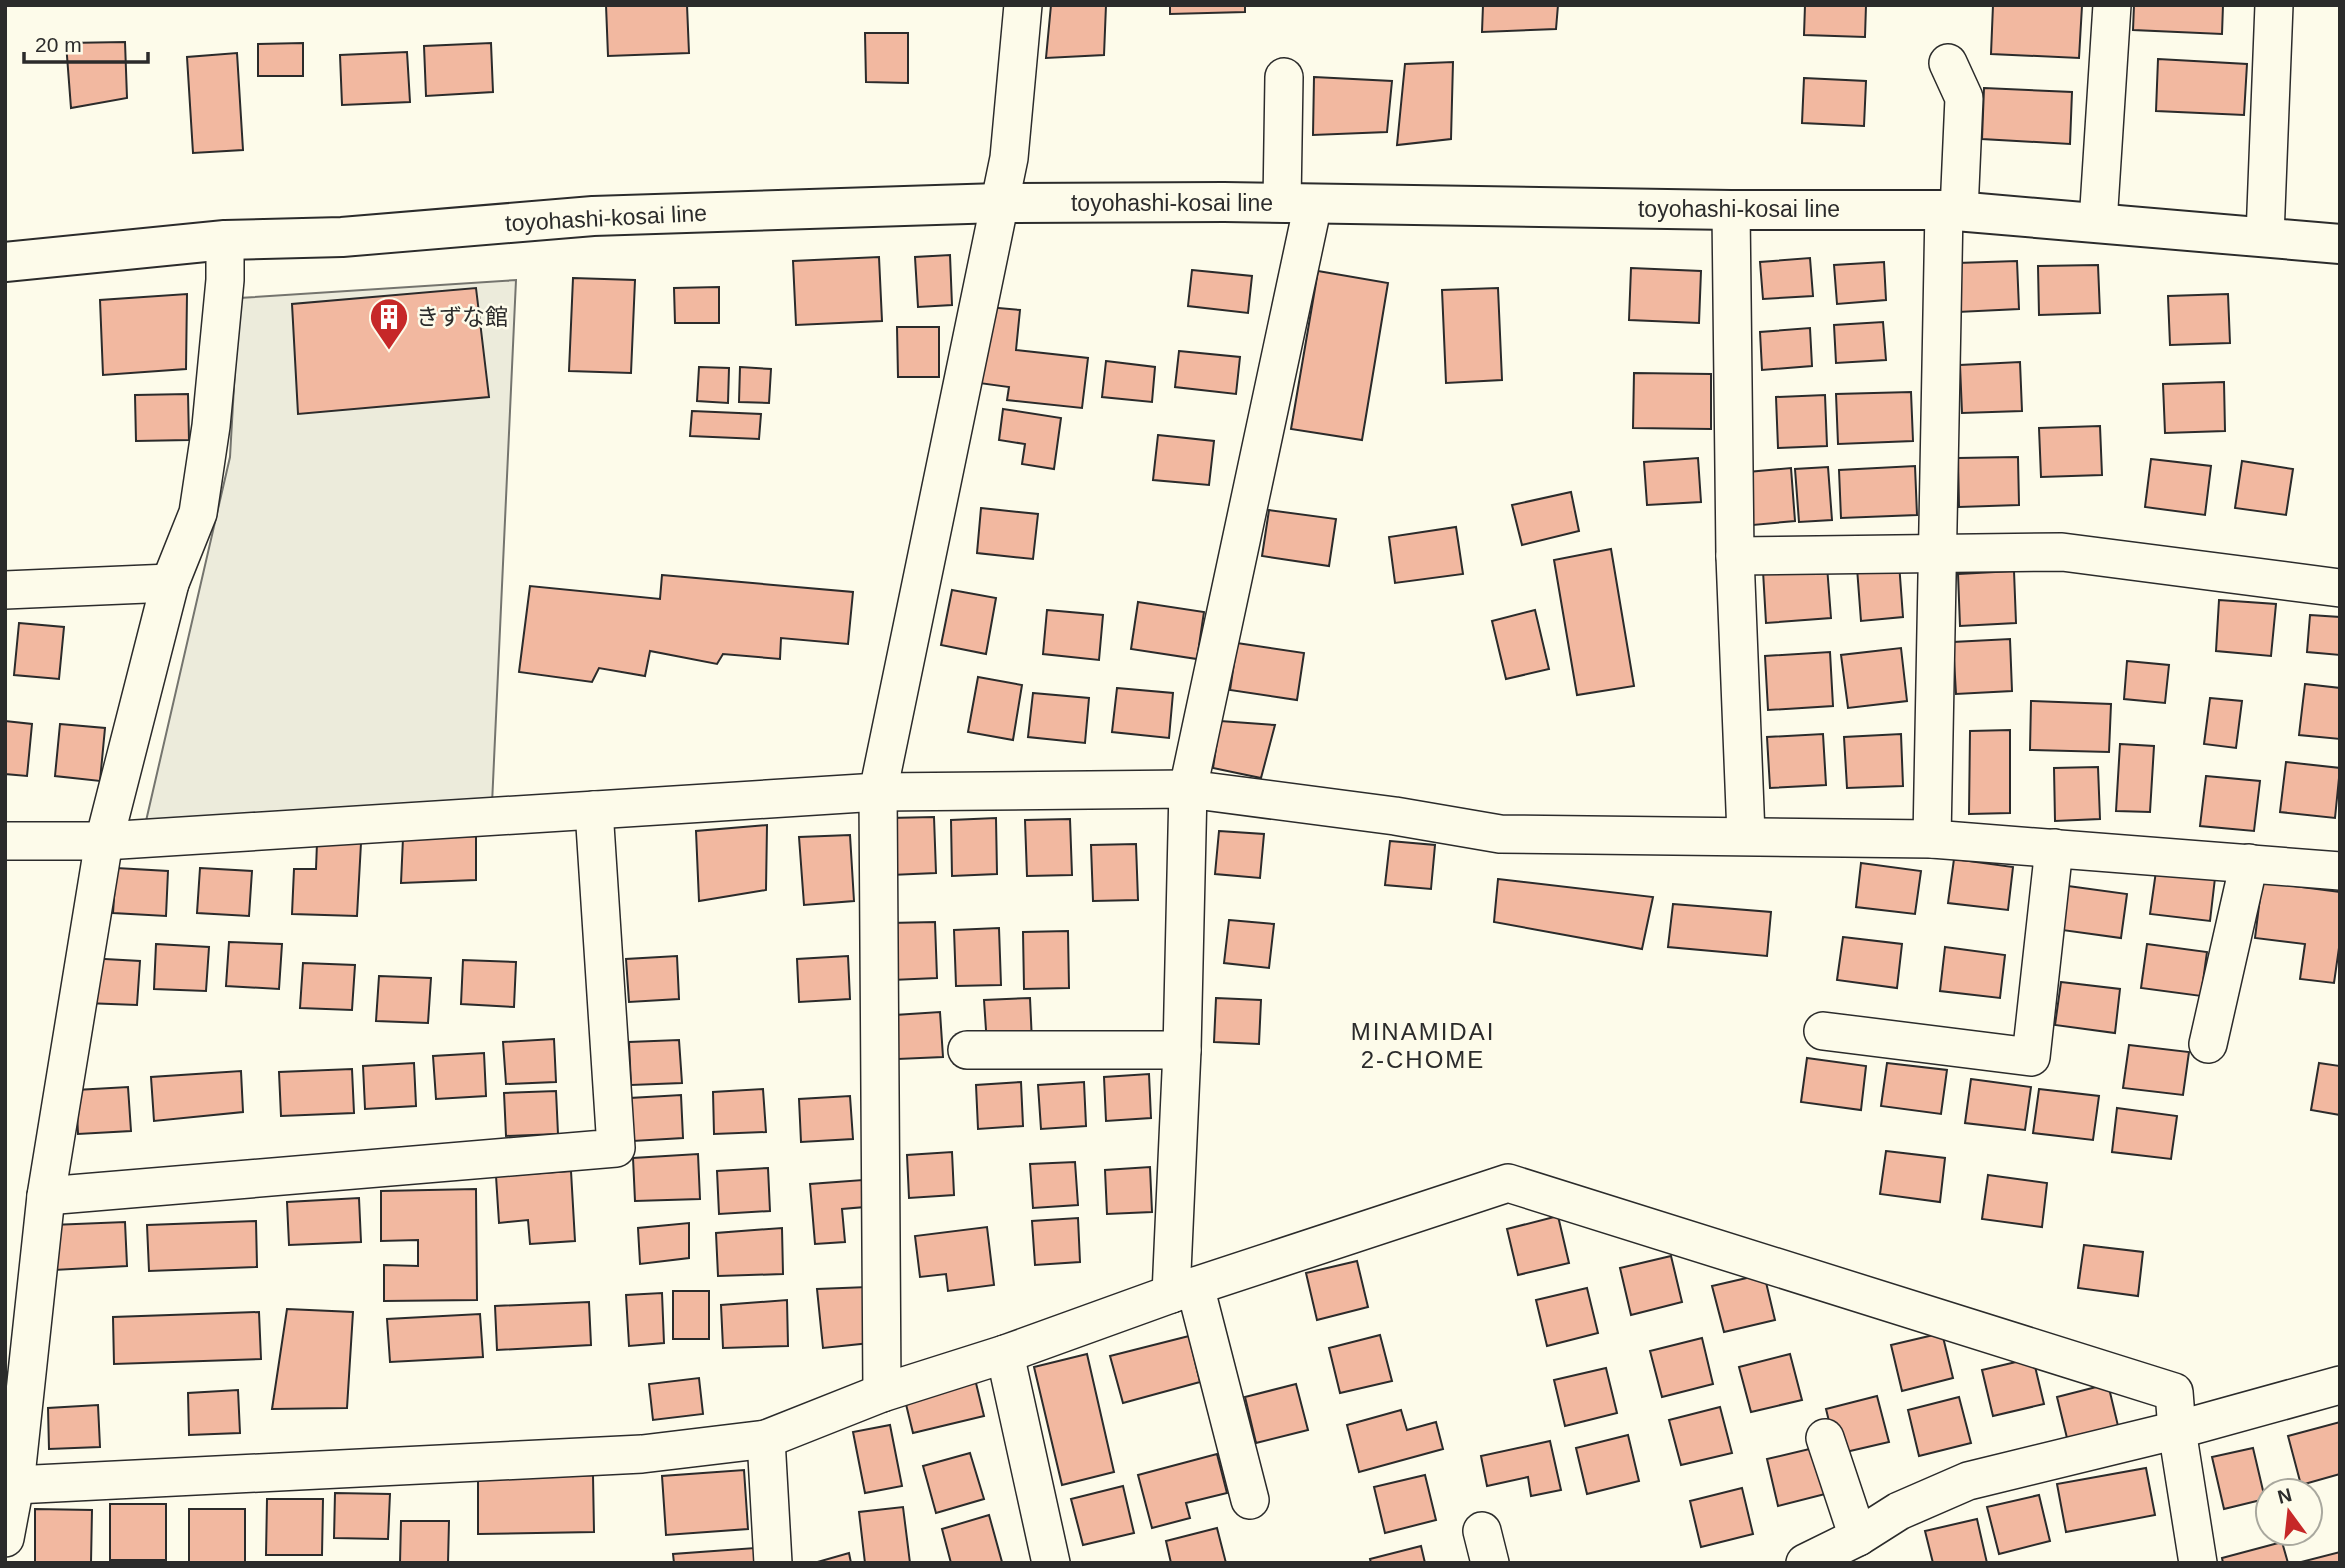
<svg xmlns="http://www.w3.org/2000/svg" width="2345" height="1568" font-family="Helvetica,'Noto Sans JP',sans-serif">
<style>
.green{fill:#ecebdb;stroke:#74746e;stroke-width:2}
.building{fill:#f2b8a0;stroke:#2b2b2b;stroke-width:2}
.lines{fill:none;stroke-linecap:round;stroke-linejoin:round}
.minor-casing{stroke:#2b2b2b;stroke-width:40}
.primary-casing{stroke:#2b2b2b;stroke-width:42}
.minor{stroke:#fdfbea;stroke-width:37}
.primary{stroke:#fdfbea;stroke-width:38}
.labels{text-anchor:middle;stroke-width:5;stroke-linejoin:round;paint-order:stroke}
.street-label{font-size:23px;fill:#2b2b2b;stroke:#fdfbea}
.poi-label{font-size:23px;fill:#2b2b2b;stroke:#fdfbea;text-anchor:start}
.neighbourhood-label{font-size:24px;letter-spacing:2px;fill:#2b2b2b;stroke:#fdfbea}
</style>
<rect width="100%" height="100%" fill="#fdfbea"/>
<!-- green -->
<polygon class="green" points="516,280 492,804 146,821 230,457 239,298"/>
<!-- building -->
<g class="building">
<polygon points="606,5 687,5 689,53 608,56"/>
<polygon points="1051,5 1106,5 1104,55 1046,58"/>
<polygon points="1170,5 1245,5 1245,12 1170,14"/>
<polygon points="1483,5 1558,5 1556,29 1482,32"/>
<polygon points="1805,5 1866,5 1865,37 1804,35"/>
<polygon points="1993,5 2082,6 2079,58 1991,54"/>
<polygon points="2134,5 2223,5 2222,34 2133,30"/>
<polygon points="865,33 908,33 908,83 866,82"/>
<polygon points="125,42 127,98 71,108 66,43"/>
<polygon points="303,43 303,76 258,76 258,44"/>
<polygon points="491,43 493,92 426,96 424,46"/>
<polygon points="407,52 410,102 342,105 340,55"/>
<polygon points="237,53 243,150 193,153 187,57"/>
<polygon points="2158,59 2247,64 2244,115 2156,111"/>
<polygon points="1453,62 1451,139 1397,145 1405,64"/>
<polygon points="1314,77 1392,81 1387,132 1313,135"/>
<polygon points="1804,78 1866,81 1864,126 1802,123"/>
<polygon points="1984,88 2072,92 2070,144 1982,139"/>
<polygon points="950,255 952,305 918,307 915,257"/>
<polygon points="879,257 882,321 796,325 793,261"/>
<polygon points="1810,258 1813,296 1763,299 1760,262"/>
<polygon points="2017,261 2019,309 1958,312 1957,263"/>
<polygon points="1884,262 1886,300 1837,304 1834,265"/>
<polygon points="2098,265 2100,313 2039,315 2038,266"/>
<polygon points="1631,268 1701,271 1699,323 1629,320"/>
<polygon points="1192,270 1252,276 1248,313 1188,306"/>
<polygon points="1318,271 1388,283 1362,440 1291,429"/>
<polygon points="573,278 635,280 631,373 569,371"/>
<polygon points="719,287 719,323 675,323 674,288"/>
<polygon points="476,288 489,397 298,414 292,304"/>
<polygon points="1498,288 1502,380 1446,383 1442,290"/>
<polygon points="187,294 186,369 103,375 100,300"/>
<polygon points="2228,294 2230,343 2170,345 2168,296"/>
<polygon points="987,307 1020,310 1016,350 1088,358 1082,408 1007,400 1009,387 979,383"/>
<polygon points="1883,322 1886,360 1836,363 1834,325"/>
<polygon points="897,327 939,327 939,377 898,377"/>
<polygon points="1810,328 1812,366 1762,370 1760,332"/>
<polygon points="1179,351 1240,357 1236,394 1175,387"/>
<polygon points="1106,361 1155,367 1152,402 1102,397"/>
<polygon points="2020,362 2022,411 1962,413 1960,365"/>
<polygon points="699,367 729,368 728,403 697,401"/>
<polygon points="740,367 771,369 769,403 739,402"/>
<polygon points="1634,373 1711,374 1711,429 1633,428"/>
<polygon points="2224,382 2225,431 2165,433 2163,384"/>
<polygon points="1911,392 1913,441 1838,444 1836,394"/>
<polygon points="188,394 189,440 136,441 135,395"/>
<polygon points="1825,395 1827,446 1778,448 1776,397"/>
<polygon points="1003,409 1061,418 1054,469 1022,464 1025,444 999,440"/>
<polygon points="692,411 761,414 759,439 690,436"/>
<polygon points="2100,426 2102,475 2041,477 2039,428"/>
<polygon points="1158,435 1214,441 1209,485 1153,480"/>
<polygon points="2018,457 2019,505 1959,507 1958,458"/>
<polygon points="1698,458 1701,502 1647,505 1644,462"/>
<polygon points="2151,459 2211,466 2205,515 2145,507"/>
<polygon points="2242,461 2293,469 2286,515 2235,508"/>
<polygon points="1915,466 1917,515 1841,518 1839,470"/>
<polygon points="1828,467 1832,520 1799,522 1795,469"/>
<polygon points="1791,468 1795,521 1753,525 1748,472"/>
<polygon points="1571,492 1579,531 1522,545 1512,505"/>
<polygon points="981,508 1038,514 1033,559 977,553"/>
<polygon points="1269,510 1336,519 1329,566 1262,556"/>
<polygon points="1456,527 1463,574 1395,583 1389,537"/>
<polygon points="1611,549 1634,686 1577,695 1554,560"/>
<polygon points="1899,563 1903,617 1861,621 1857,568"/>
<polygon points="1827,566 1831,618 1766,623 1763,571"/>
<polygon points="2014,571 2016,623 1960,626 1958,574"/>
<polygon points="662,575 853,592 848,644 781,638 780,659 723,654 717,664 650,651 645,676 599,668 592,682 519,672 530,586 660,599"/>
<polygon points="952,590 996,598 986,654 941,645"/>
<polygon points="2219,600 2276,604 2271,656 2216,651"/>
<polygon points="1138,602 1204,612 1197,659 1131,649"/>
<polygon points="1047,610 1103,615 1099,660 1043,654"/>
<polygon points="1535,610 1549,669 1506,679 1492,621"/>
<polygon points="2310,615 2340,617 2340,655 2307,652"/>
<polygon points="19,623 64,627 59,679 14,675"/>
<polygon points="2010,639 2012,691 1956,694 1953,642"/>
<polygon points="1237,643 1304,653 1297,700 1230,690"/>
<polygon points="1901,648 1907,701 1848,708 1841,655"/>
<polygon points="1830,652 1833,706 1768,710 1765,656"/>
<polygon points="2127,661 2169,665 2165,703 2124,699"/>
<polygon points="978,677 1022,685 1013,740 968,732"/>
<polygon points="2305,684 2340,688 2340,739 2299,735"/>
<polygon points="1117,688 1173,693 1169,738 1112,732"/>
<polygon points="1033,693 1089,698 1085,743 1028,737"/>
<polygon points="2210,698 2242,701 2236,748 2204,744"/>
<polygon points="2031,701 2111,704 2109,752 2030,750"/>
<polygon points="5,721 32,724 27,776 5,774"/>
<polygon points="1220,721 1275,725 1261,778 1213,768"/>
<polygon points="60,724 105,728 100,781 55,776"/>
<polygon points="2010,730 2010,813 1969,814 1970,731"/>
<polygon points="1823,734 1826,785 1770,788 1767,737"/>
<polygon points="1901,734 1903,786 1847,788 1844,737"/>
<polygon points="2120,744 2154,746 2150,812 2116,811"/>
<polygon points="2286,762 2340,768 2335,818 2280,812"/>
<polygon points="2098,767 2100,819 2055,821 2054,768"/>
<polygon points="2206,776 2260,781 2254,831 2200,826"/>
<polygon points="934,817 936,873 891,875 889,818"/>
<polygon points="996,818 997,874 952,876 951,820"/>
<polygon points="1070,819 1072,875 1027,876 1025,820"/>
<polygon points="767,825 766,890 699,901 696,831"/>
<polygon points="1219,831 1264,834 1260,878 1215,874"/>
<polygon points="850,835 854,901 804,905 799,837"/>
<polygon points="476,836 476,880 401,883 403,838"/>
<polygon points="1390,841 1435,845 1431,889 1385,885"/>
<polygon points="317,843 361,843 357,916 292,914 294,869 316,869"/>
<polygon points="1136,844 1138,900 1093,901 1091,845"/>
<polygon points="1954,859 2013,867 2008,910 1948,903"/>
<polygon points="1861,863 1921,871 1915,914 1856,907"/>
<polygon points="116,868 168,871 166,916 113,913"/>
<polygon points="200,868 252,871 249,916 197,913"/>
<polygon points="2156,871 2215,878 2210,921 2150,914"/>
<polygon points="1498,879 1653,897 1642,949 1494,922"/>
<polygon points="2262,882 2340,892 2340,941 2334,983 2300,979 2305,944 2255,938"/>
<polygon points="2068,886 2127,894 2121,938 2062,930"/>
<polygon points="1673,904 1771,912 1767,956 1668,947"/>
<polygon points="1229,920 1274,924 1269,968 1224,963"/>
<polygon points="935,922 937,978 892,980 889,923"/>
<polygon points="999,928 1001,985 956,986 954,930"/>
<polygon points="1068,931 1069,988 1024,989 1023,932"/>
<polygon points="1843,937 1902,944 1897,988 1837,980"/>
<polygon points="229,942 282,944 279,989 226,986"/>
<polygon points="156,944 209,947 206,991 154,989"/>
<polygon points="2147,944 2207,952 2201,996 2141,988"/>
<polygon points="1945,947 2005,955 2000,998 1940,991"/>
<polygon points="677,956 679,999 629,1002 626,959"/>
<polygon points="848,956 850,999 799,1002 797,959"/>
<polygon points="87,958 140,961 137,1005 85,1003"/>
<polygon points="463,960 516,962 514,1007 461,1004"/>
<polygon points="303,963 355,965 352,1010 300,1008"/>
<polygon points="379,976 431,978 428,1023 376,1021"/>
<polygon points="2061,982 2120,989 2115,1033 2055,1025"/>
<polygon points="1030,998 1032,1042 987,1045 984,1000"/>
<polygon points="1216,998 1261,1000 1259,1044 1214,1042"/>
<polygon points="940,1012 943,1057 898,1059 895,1015"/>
<polygon points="554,1039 556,1082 506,1084 503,1042"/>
<polygon points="679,1040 682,1083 631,1085 629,1042"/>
<polygon points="2129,1045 2189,1052 2183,1095 2123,1088"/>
<polygon points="484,1053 486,1096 436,1099 433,1056"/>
<polygon points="1807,1058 1866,1066 1861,1110 1801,1102"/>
<polygon points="414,1063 416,1106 365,1109 363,1066"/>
<polygon points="1887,1063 1947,1070 1941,1114 1881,1106"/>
<polygon points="2319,1063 2340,1066 2340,1115 2311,1110"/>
<polygon points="352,1069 354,1113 281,1116 279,1072"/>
<polygon points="241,1071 243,1112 154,1121 151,1077"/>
<polygon points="1149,1074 1151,1118 1106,1121 1104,1077"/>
<polygon points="1971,1079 2031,1087 2025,1130 1965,1123"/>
<polygon points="1021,1082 1023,1126 978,1129 976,1085"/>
<polygon points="1084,1082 1086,1126 1041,1129 1038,1085"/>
<polygon points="128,1087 131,1131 78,1134 76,1090"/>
<polygon points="763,1089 766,1132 714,1134 713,1092"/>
<polygon points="2039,1089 2099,1096 2093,1140 2033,1133"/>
<polygon points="556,1091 558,1134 506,1136 504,1093"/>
<polygon points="681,1095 683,1138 633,1141 630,1098"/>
<polygon points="850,1096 853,1139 801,1142 799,1099"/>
<polygon points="2117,1108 2177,1116 2171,1159 2112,1152"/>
<polygon points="1886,1151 1945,1158 1940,1202 1880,1194"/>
<polygon points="952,1152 954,1195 909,1198 907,1155"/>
<polygon points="698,1154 700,1199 635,1201 633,1158"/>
<polygon points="1075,1162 1078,1205 1033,1208 1030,1164"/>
<polygon points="1150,1167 1152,1212 1107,1214 1105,1170"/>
<polygon points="768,1168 770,1211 719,1214 717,1171"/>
<polygon points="571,1171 575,1241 530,1244 528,1220 499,1223 496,1176"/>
<polygon points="1988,1175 2047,1183 2042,1227 1982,1219"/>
<polygon points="863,1180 865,1207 842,1209 845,1242 815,1244 810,1184"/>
<polygon points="476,1189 477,1300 384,1301 384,1265 418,1266 418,1240 381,1241 381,1191"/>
<polygon points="359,1198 361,1242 289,1245 287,1202"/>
<polygon points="1558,1216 1569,1263 1518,1275 1507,1229"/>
<polygon points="1078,1218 1080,1262 1035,1265 1032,1221"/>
<polygon points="256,1221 257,1267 149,1271 147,1225"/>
<polygon points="125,1222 127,1266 54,1270 52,1225"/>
<polygon points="689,1223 689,1258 640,1264 638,1228"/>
<polygon points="987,1227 994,1285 948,1291 946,1274 920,1277 915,1236"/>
<polygon points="782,1228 783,1274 718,1276 716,1233"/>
<polygon points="2084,1245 2143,1252 2138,1296 2078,1288"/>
<polygon points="1671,1256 1682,1302 1631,1315 1620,1268"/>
<polygon points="1357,1261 1368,1307 1317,1320 1306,1273"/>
<polygon points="1764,1274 1775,1320 1724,1332 1712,1286"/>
<polygon points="868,1287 870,1343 823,1348 817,1289"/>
<polygon points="1587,1288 1598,1333 1547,1346 1536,1300"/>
<rect x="673" y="1291" width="36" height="48"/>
<polygon points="662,1293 664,1343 629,1346 626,1295"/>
<polygon points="787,1300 788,1346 723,1348 721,1305"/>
<polygon points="589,1302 591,1345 497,1350 495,1306"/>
<polygon points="287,1309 353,1312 347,1408 272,1409"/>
<polygon points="259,1312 261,1359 114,1364 113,1317"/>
<polygon points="480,1314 483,1357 390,1362 387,1319"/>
<polygon points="1942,1333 1953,1378 1902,1391 1891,1345"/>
<polygon points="1380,1335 1392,1381 1340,1393 1329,1348"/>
<polygon points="1189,1336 1200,1382 1123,1403 1110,1356"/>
<polygon points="1702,1338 1713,1384 1662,1397 1650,1351"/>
<polygon points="1087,1354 1114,1472 1062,1485 1034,1367"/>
<polygon points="1790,1354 1802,1400 1751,1412 1739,1367"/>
<polygon points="2033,1358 2044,1404 1993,1416 1982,1370"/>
<polygon points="1606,1368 1617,1413 1565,1426 1554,1380"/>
<polygon points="699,1378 703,1414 653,1420 649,1384"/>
<polygon points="975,1379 984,1416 913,1433 904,1396"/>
<polygon points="1296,1384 1308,1430 1256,1443 1245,1397"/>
<polygon points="2108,1384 2119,1430 2068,1442 2057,1397"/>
<polygon points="238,1390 240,1433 189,1435 188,1393"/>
<polygon points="1877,1396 1889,1442 1837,1454 1826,1409"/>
<polygon points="1959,1397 1971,1443 1919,1456 1908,1410"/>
<polygon points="98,1405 100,1447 49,1449 48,1408"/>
<polygon points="1720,1407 1732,1453 1681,1465 1669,1420"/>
<polygon points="1401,1410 1407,1430 1436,1422 1443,1449 1359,1472 1347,1425"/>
<polygon points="2340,1422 2340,1474 2301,1485 2288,1436"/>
<polygon points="890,1425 902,1486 865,1493 853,1432"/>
<polygon points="1628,1435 1639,1481 1587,1494 1576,1448"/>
<polygon points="1550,1441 1561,1490 1531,1496 1528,1477 1487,1486 1481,1456"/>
<polygon points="1818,1447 1829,1493 1778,1506 1767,1459"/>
<polygon points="2253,1448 2265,1499 2224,1509 2212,1457"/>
<polygon points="970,1453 984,1499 936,1513 923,1466"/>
<polygon points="1217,1454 1227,1493 1186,1503 1190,1518 1152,1528 1138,1475"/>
<polygon points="2146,1468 2155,1515 2066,1532 2057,1484"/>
<polygon points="744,1470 748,1529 666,1535 662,1476"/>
<polygon points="593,1475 594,1532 478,1534 478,1477"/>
<polygon points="1425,1475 1436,1520 1385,1533 1374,1487"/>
<polygon points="1123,1486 1134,1533 1083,1545 1071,1499"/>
<polygon points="1742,1488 1753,1534 1701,1547 1690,1501"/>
<polygon points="335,1493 390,1494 388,1539 334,1538"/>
<polygon points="2039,1495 2050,1541 1999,1554 1987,1507"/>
<polygon points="267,1499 323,1499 322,1555 266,1555"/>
<rect x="110" y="1504" width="56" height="56"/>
<polygon points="903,1507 910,1563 865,1563 859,1512"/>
<polygon points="35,1509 92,1510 91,1563 35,1563"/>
<rect x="189" y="1509" width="56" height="54"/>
<polygon points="989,1515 1002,1562 951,1563 942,1529"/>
<polygon points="1977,1519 1987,1563 1933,1563 1925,1531"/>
<polygon points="401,1521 449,1521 448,1563 400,1563"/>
<polygon points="1217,1528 1226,1563 1171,1563 1166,1541"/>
<polygon points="2282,1542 2288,1563 2223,1563 2222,1558"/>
<polygon points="1421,1546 1425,1563 1371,1563 1370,1559"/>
<polygon points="755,1548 756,1563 674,1563 673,1554"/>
<polygon points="2340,1552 2340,1563 2301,1563 2301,1562"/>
<polygon points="849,1553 851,1563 814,1563"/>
</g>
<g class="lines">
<!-- minor casing -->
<g class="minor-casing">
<g id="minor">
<polyline points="1948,63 1964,98 1959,211"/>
<polyline points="1282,203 1284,77"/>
<polyline points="1731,210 1735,556 1746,835"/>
<polyline points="2098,223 2112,5"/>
<polyline points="2265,236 2274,5"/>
<polyline points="1735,556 2062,552 2340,588"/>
<polyline points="5,590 170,583"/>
<polyline points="1932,839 1944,210"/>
<polyline points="5,841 104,841 878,792 1188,789 1395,816 1500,834 1932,839 2340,871"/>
<polyline points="1823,1031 2031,1057 2054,848"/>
<polyline points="2208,1044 2249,863"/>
<polyline points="967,1050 1182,1050"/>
<polyline points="46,1196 616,1148 594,810"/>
<polyline points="1195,1286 1250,1500"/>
<polyline points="1171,1294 1182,1050 1188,789 1313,204"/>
<polyline points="1005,1354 1051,1563"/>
<polyline points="882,1393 878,792 1009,158 1023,5"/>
<polyline points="1825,1438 1858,1537"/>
<polyline points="766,1439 773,1563"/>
<polyline points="15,1485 642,1454 766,1439 882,1393 1005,1354 1171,1294 1508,1183 2174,1392 2177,1430 2198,1563"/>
<polyline points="1482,1531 1490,1563"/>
<polyline points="5,1538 15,1485 46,1196 104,841 170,583 198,513 211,426 225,280 225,240"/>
<polyline points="1805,1563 1858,1537 1899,1511 1968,1481 2177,1430 2340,1385"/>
</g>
</g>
<!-- primary casing -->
<g class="primary-casing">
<polyline id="primary" points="5,262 225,240 342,237 593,216 999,203 1224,202 1731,210 1944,210 2340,244"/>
</g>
<!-- minor -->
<use href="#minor" class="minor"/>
<!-- primary -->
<use href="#primary" class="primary"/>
</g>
<!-- icons -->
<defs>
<g id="building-pin" transform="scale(2.0125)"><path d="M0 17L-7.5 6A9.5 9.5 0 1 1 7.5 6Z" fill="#c62828" stroke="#fdfbea"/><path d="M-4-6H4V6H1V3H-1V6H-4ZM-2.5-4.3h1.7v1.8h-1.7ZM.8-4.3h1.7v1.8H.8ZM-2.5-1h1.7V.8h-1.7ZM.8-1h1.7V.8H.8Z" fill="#fff"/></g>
</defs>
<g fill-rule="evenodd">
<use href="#building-pin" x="389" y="317"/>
</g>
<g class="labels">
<!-- street labels -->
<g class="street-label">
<text x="1172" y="211">toyohashi-kosai line</text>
<text x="1739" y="217">toyohashi-kosai line</text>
<text transform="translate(606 218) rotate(-3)" y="8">toyohashi-kosai line</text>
</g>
<!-- poi labels -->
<g class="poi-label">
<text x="416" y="325">きずな館</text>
</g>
<!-- neighbourhood labels -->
<g class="neighbourhood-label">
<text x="1423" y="1040">MINAMIDAI<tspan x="1423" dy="28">2-CHOME</tspan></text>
</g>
</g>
<!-- border -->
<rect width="2345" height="1568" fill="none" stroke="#2b2b2b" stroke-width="14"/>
<!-- north arrow -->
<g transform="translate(2289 1512) rotate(345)"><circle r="33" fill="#fdfbea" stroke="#a9a89e" stroke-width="2"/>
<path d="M0-5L12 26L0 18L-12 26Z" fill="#c62828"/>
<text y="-10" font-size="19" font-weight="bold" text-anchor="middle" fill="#2b2b2b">N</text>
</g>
<!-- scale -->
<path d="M24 52v10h124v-10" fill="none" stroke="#2b2b2b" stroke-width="3.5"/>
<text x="35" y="52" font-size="21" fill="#2b2b2b" stroke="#fdfbea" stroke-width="5" paint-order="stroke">20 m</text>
</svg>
